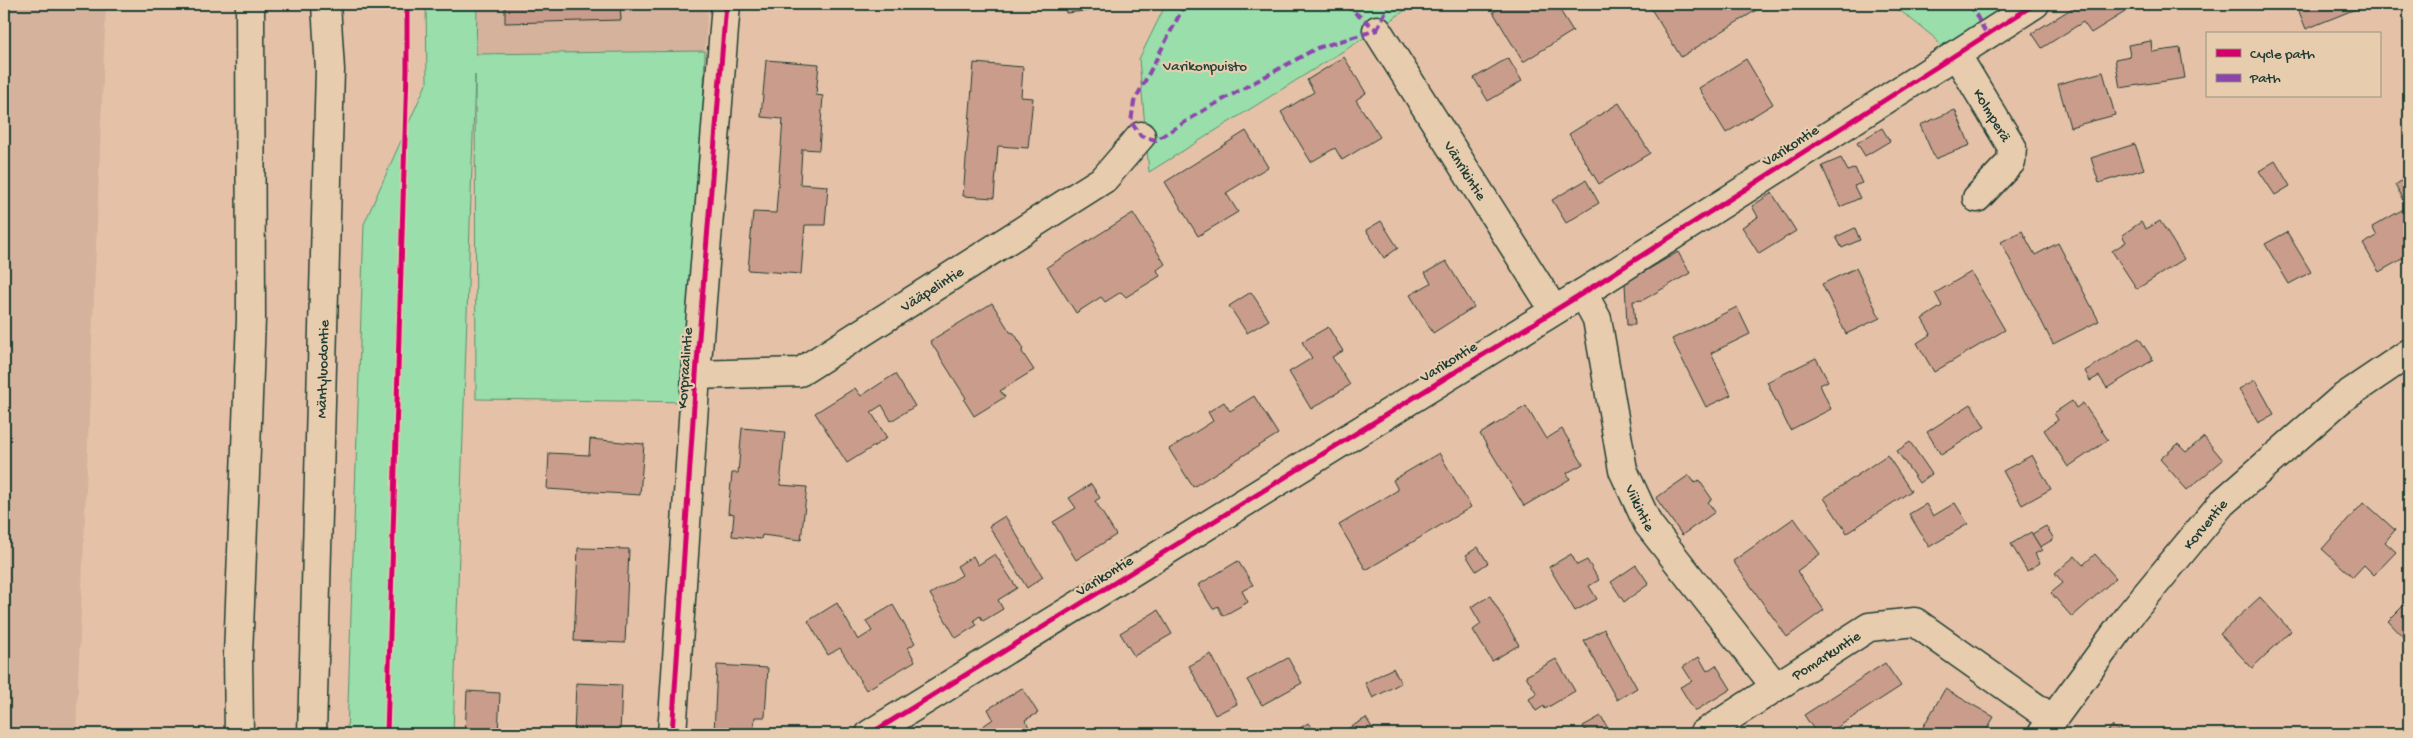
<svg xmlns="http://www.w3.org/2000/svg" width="2413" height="738" font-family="'Gochi Hand',sans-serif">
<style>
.built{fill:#d5b29b}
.green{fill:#99deab;stroke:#5c8e70}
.building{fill:#c99c8b;stroke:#1f3d34}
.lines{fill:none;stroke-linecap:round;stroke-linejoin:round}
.minor-casing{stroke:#1f3d34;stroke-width:31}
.tertiary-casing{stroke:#1f3d34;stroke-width:31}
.trunk-casing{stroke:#1f3d34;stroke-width:31}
.minor{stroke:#e7ccae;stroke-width:28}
.tertiary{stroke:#e7ccae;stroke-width:28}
.trunk{stroke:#e7ccae;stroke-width:28}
.quiet{stroke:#8e44ad;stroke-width:4;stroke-dasharray:8 4;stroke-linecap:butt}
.cycleway-casing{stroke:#e7ccae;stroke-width:8}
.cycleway{stroke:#d6006c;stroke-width:5}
.labels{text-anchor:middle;stroke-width:4.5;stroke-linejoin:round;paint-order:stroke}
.park-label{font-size:15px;fill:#25453a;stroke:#e7ccae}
.street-label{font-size:15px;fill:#1f3d34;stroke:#e7ccae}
</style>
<rect width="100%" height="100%" fill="#e5c2a7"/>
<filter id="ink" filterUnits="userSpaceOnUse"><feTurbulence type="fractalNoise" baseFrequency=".02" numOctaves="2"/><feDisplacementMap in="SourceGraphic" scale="10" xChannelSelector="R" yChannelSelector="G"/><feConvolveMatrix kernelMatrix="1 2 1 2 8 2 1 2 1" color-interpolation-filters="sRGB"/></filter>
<g filter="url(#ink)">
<!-- built -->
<g class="built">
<polygon points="4,4 106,4 76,734 4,734"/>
<polygon points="477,4 708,4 705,51 476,54"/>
</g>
<!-- green -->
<g class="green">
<polygon points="426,4 477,4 476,54 705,51 694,402 476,399 475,75 453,734 347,734 364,224 427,82"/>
<polygon points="1166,4 1414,4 1377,30 1149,172 1139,59"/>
<polygon points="1892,4 2017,4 1944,52 1936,39"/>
</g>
<!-- building -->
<g class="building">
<polygon points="505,4 620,4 621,20 505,23"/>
<polygon points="1065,4 1095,4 1095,10 1066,13"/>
<polygon points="1507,4 1556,4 1573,31 1523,62 1493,12"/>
<polygon points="1648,4 1754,4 1758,9 1681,57"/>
<polygon points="2079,4 2138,4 2091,33 2083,22 2042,48 2032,33"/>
<polygon points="2296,4 2368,4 2306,29"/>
<polygon points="2151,41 2152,52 2180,48 2185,78 2120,88 2115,59 2130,56 2128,45"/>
<polygon points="1344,57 1366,93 1356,100 1380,137 1342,160 1335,148 1311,162 1281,112 1314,92 1307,80"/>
<polygon points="1508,58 1522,81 1488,101 1474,78"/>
<polygon points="1746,59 1773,104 1726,133 1699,88"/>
<polygon points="766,60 819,64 816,95 823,96 819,150 802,149 800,184 828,186 825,225 805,225 801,274 748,270 753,212 776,213 783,119 761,117"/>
<polygon points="974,63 1023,67 1021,97 1033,98 1028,148 998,146 994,198 963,196"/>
<polygon points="2103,72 2115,115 2070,127 2058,84"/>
<polygon points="1619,103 1650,153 1599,184 1569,134"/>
<polygon points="1955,110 1970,145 1935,159 1920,125"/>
<polygon points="1882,128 1890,141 1865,156 1857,143"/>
<polygon points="1246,131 1268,167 1226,193 1238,212 1198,236 1165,182"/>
<polygon points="2135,144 2144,169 2099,183 2091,158"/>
<polygon points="1841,158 1848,171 1855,168 1862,183 1854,186 1860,198 1840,207 1822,166"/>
<polygon points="2275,161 2290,186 2275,195 2259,171"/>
<polygon points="2409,176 2409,199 2404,202 2395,185"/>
<polygon points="1586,180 1599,203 1566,223 1552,200"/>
<polygon points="1772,193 1796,231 1759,254 1742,227 1758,217 1752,206"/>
<polygon points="2409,206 2409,255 2379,272 2363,244 2377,236 2372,227"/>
<polygon points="1133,213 1165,264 1157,270 1160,276 1126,297 1121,292 1105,302 1101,297 1076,313 1047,267"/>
<polygon points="1381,221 1398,248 1384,258 1366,230"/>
<polygon points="2160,221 2184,259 2137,289 2112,251 2126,242 2122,235 2141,222 2146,229"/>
<polygon points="1855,228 1860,240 1842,248 1836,237"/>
<polygon points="2022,231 2035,255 2058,243 2099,321 2053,344 2001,242"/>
<polygon points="2287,232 2311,272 2289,284 2265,244"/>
<polygon points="1678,252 1690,273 1643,300 1633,301 1635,325 1627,325 1625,283"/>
<polygon points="1446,261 1474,307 1433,333 1410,295 1431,283 1425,273"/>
<polygon points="1856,268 1880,318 1846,334 1822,284"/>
<polygon points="1971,272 2005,330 1934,372 1917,343 1931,334 1922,319 1942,306 1935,293"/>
<polygon points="1251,292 1269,320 1247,333 1229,306"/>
<polygon points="992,303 1010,332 1014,333 1023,347 1022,352 1034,370 1000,391 1005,397 974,416 964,400 966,398 930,341"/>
<polygon points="1737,307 1750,334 1711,353 1731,395 1706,407 1672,339"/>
<polygon points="1328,327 1343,351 1332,357 1350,385 1311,409 1289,372 1312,358 1302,342"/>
<polygon points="2139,338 2153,360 2107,388 2099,376 2090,381 2085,371"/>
<polygon points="1816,358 1828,381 1820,385 1831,409 1790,430 1767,382"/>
<polygon points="895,374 915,406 891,421 882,405 871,412 887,438 847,463 815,413 855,388 861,396"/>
<polygon points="2255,380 2274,414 2258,423 2239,389"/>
<polygon points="1254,396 1278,434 1193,487 1169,449 1213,421 1208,412 1224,402 1230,411"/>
<polygon points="2072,401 2076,408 2083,403 2108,440 2068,467 2044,430 2058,420 2054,413"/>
<polygon points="1971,404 1985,427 1941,455 1927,432"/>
<polygon points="1526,406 1546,439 1562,429 1583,464 1567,473 1570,479 1524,506 1480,434"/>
<polygon points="742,428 785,432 780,485 807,487 801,540 762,535 761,539 732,536 734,514 728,513 732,473 738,473"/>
<polygon points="2204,437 2223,460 2187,490 2160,459 2178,444 2186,452"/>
<polygon points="590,439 644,444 640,495 547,489 549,453 589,455"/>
<polygon points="1910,442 1932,474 1919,483 1897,451"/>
<polygon points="1439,453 1471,507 1366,570 1339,525 1398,490 1393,480"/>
<polygon points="1887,455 1911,491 1847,533 1824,498"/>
<polygon points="2032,455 2051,489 2022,505 2003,471"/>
<polygon points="1689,475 1695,483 1699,480 1712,499 1708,502 1715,512 1682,535 1656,498"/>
<polygon points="1091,484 1100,498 1095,501 1116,535 1076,560 1053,522 1076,508 1069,498"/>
<polygon points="2364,502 2395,530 2385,542 2396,552 2374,575 2364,565 2353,577 2322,549"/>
<polygon points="1955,503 1968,524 1929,547 1909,514 1926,504 1933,516"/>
<polygon points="1005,516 1043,577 1027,588 989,526"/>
<polygon points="1794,518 1820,554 1797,571 1824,610 1787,637 1733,561"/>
<polygon points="2046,526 2054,539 2040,547 2032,534"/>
<polygon points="2031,532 2042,550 2035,554 2040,563 2027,571 2011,544"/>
<polygon points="1478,547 1488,563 1476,571 1466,555"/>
<polygon points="578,548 629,549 625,643 574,641"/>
<polygon points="995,554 1017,588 998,600 1003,609 983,621 980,616 974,620 977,625 956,638 930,594 962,575 957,566 973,556 978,565"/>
<polygon points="1571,554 1577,565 1587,560 1599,580 1589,586 1597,599 1575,611 1549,567"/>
<polygon points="2095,554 2116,578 2072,617 2051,593 2063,583 2055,573 2075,556 2083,565"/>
<polygon points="1238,561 1253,585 1242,591 1248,602 1223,616 1218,606 1213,609 1198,585"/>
<polygon points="1636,565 1649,584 1624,602 1611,582"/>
<polygon points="1490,596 1519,645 1492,661 1473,630 1481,624 1471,607"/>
<polygon points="2260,597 2291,631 2252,668 2220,634"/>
<polygon points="2409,600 2409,637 2406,640 2388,621"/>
<polygon points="837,603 858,640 872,631 866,621 893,605 915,643 908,648 915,661 866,690 840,648 828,655 808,621"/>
<polygon points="1158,610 1172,634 1134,656 1120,633"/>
<polygon points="1604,629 1637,688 1617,700 1584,641"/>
<polygon points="1211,654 1237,704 1215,715 1189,666"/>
<polygon points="1699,657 1707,671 1716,665 1731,689 1695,711 1680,687 1692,681 1683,667"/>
<polygon points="1288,658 1302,683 1262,705 1247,680"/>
<polygon points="1556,659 1575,691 1545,709 1544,706 1536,711 1529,699 1537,694 1526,676"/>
<polygon points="1885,663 1901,686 1827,734 1817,734 1804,715"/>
<polygon points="717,665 768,668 765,717 755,717 753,734 714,734"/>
<polygon points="1393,668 1401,683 1373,698 1365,683"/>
<polygon points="576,683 622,685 620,734 574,734"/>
<polygon points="1022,688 1038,713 1025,720 1033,734 972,734 993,719 988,709"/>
<polygon points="1945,689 1994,717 1984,734 1919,734"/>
<polygon points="467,691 500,693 498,734 465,734"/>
<polygon points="1601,716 1611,734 1588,734 1583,726"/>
<polygon points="1366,718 1376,734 1339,734"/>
<polygon points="1308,723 1316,734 1296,734 1294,732"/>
<polygon points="2112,726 2124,734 2106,734"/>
</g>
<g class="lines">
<!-- minor casing -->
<g class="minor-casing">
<g id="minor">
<path id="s1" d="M1377,30L1554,310"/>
<path id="s2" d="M1956,54L2012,147L2011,162L1977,198"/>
<path id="s3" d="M1583,293L1597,319L1623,470L1648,524L1775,686"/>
<path id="s4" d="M696,375L800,372L1104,179L1141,136"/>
<polyline points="870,734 1583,293 2035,4"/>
<path id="s5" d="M1703,734L1869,627L1915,622L2052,719"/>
<path id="s6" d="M2042,734L2127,618L2222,503L2341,399L2409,353"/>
</g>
</g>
<!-- tertiary casing -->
<g class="tertiary-casing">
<polyline id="tertiary" points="672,734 696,375 726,4"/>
</g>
<!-- trunk casing -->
<g class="trunk-casing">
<g id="trunk">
<polyline points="239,734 238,655 251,319 250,4"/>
<path id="s7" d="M312,734L330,70L326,4"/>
</g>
</g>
<!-- minor -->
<use href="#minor" class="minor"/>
<!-- tertiary -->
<use href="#tertiary" class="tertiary"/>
<!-- trunk -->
<use href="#trunk" class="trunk"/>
<!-- quiet -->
<g class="quiet">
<polyline points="1185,4 1134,102 1131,122 1141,136 1156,140 1206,109 1317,48 1377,30 1344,4"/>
<polyline points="1970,4 1987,35"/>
<polyline points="1377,30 1389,4"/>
</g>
<!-- cycleway casing -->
<g class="cycleway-casing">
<g id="cycleway">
<polyline points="387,734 407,70 407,4"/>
<polyline points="672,734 696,375 726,4"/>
<polyline points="870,734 1583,293 2035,4"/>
</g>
</g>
<!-- cycleway -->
<use href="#cycleway" class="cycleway"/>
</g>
</g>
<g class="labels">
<!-- park labels -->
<g class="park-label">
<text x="1205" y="70">Varikonpuisto</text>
</g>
<!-- street labels -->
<g class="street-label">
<text dy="5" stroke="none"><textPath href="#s2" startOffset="71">Kolmperä</textPath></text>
<text transform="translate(1790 145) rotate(-33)" y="5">Varikontie</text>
<text dy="5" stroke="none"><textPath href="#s1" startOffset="166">Vänrikintie</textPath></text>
<text dy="5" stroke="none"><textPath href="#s4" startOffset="260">Vääpelintie</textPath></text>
<text transform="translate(1448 361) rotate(-32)" y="5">Varikontie</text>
<text transform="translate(684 368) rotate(-86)" y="5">Korpraalintie</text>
<text dy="5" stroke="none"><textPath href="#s7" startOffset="365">Mäntyluodontie</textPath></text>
<text dy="5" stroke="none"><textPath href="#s3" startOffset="224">Viikintie</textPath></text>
<text dy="5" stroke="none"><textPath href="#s6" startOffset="266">Korventie</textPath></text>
<text transform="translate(1104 575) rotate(-32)" y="5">Varikontie</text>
<text dy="5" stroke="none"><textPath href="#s5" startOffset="146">Pomarkuntie</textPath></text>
</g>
</g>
<!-- margin -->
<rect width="2413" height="738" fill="none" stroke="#e7ccae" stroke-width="20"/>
<rect x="10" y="10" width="2393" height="718" fill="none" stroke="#1f3d34" stroke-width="2" filter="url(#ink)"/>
<!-- legend -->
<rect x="2206" y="32" width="175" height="65" fill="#e7ccae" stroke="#97937d"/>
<rect x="2216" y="49" width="25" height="8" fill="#d6006c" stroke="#97937d"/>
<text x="2250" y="58" font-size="15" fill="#1f3d34">Cycle path</text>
<rect x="2216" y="74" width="25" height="8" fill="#8e44ad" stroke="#97937d"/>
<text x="2250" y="82" font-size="15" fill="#1f3d34">Path</text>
</svg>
